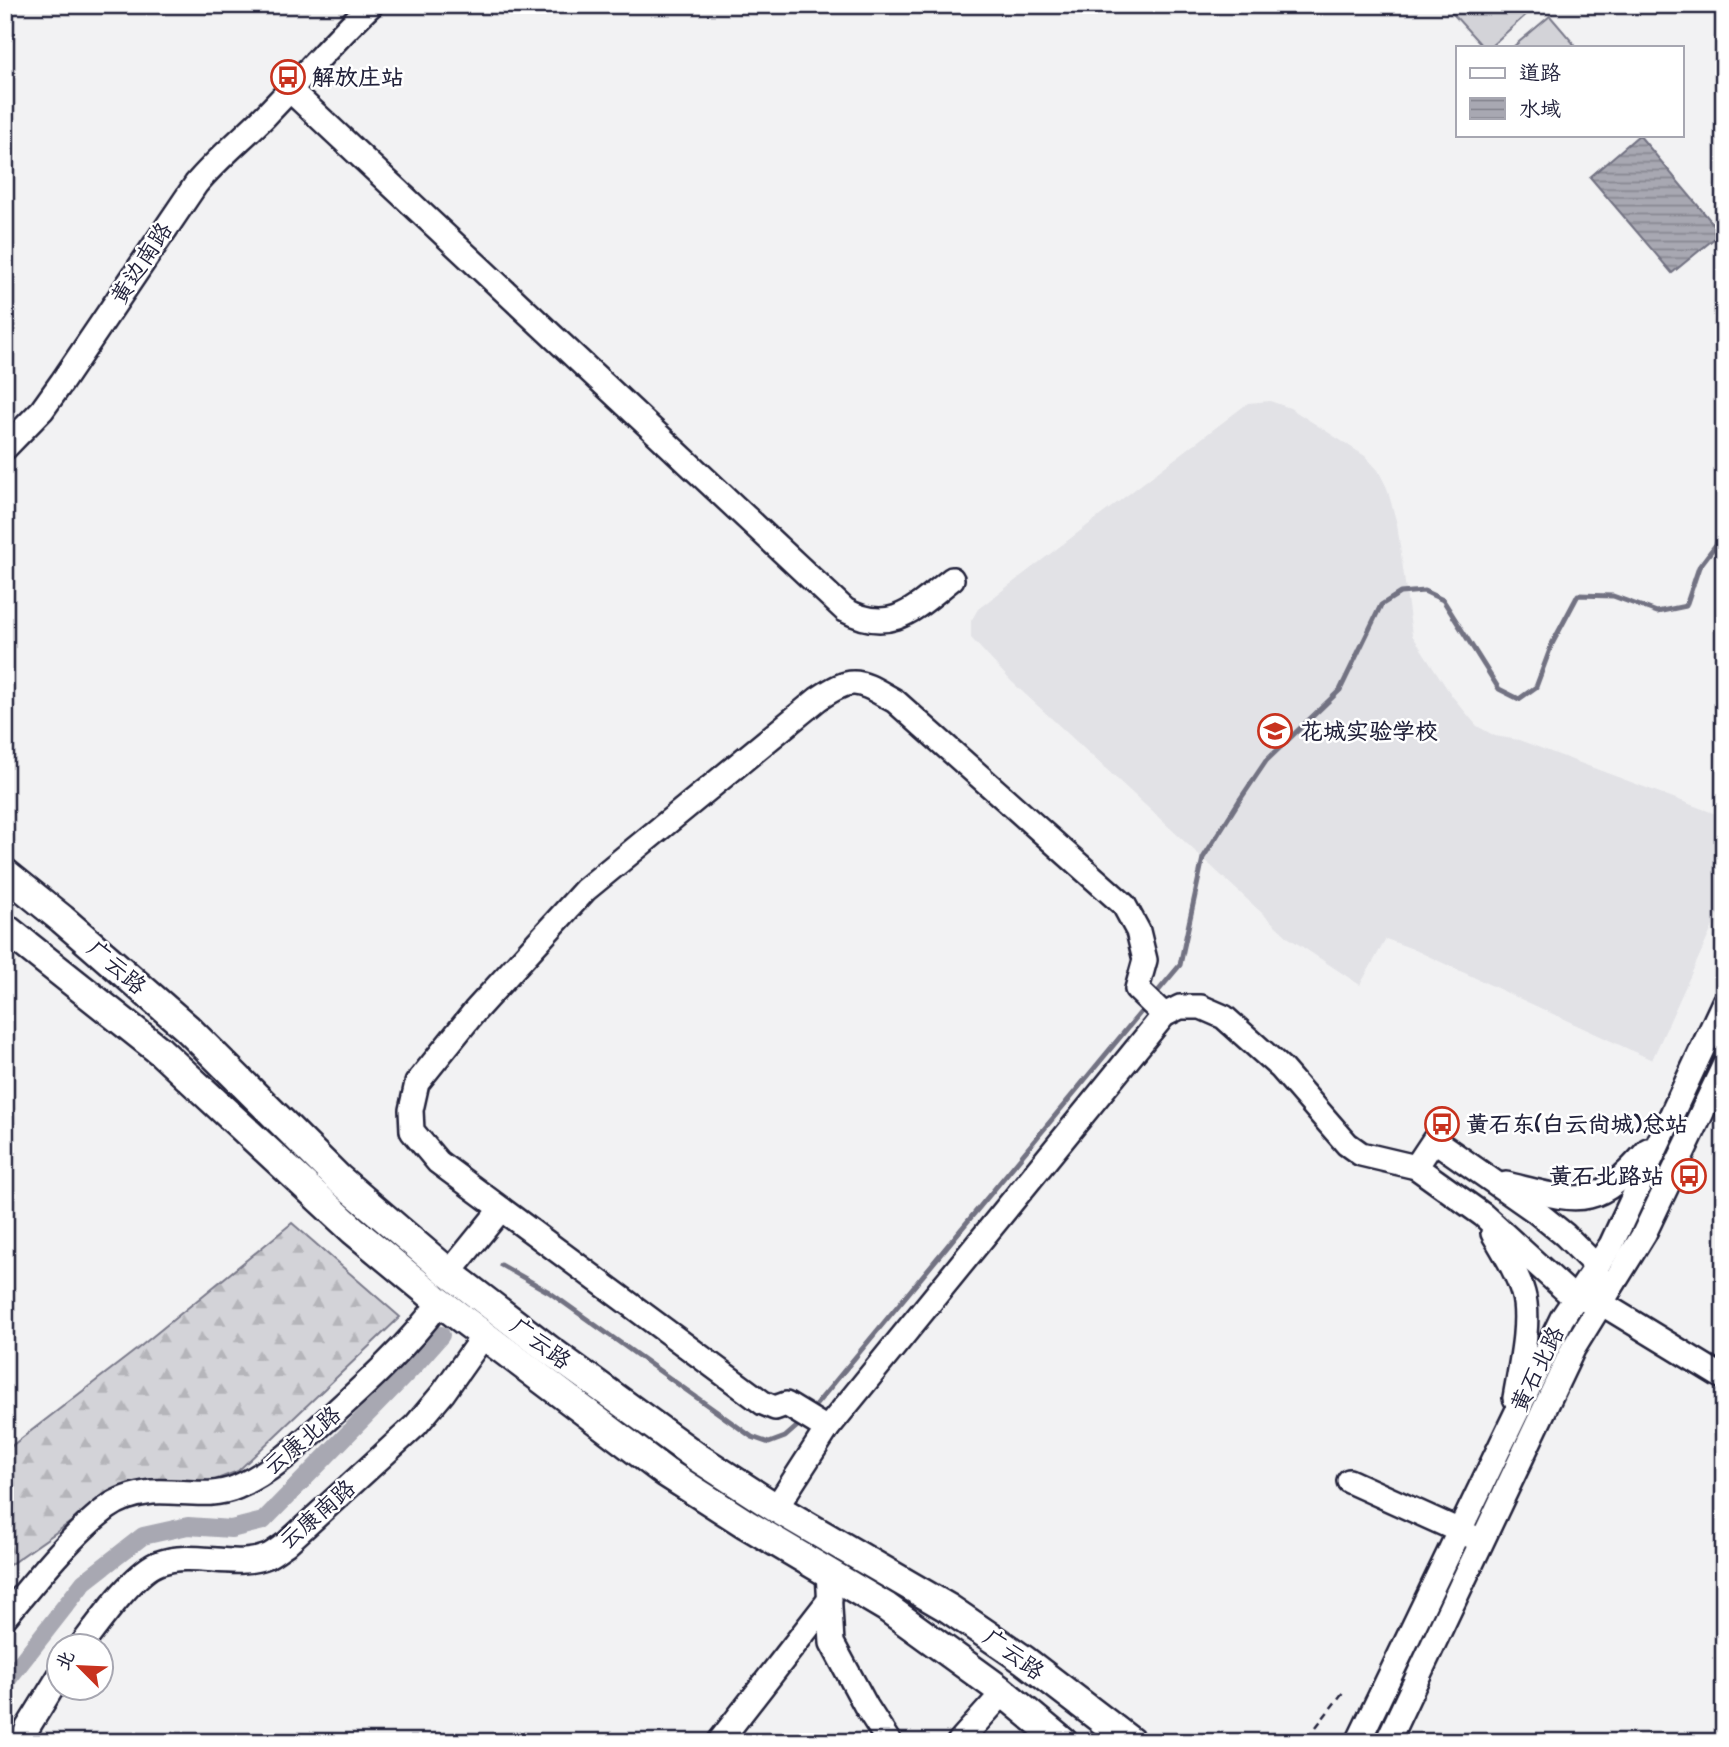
<svg xmlns="http://www.w3.org/2000/svg" width="1729" height="1747" font-family="'Architects Daughter','LXGW WenKai TC',sans-serif">
<style>
.built{fill:#e2e2e6}
.forest{fill:url(#forest-firs);stroke:#7a7a8a;stroke-width:2}
.pitch{fill:#d3d3d8;stroke:#7a7a8a;stroke-width:2}
.water{fill:url(#water-rules);stroke:#727282;stroke-width:2}
.lines{fill:none;stroke-linecap:round;stroke-linejoin:round}
.stream{stroke:#727282;stroke-width:5}
.canal{stroke:#a8a8b2;stroke-width:18}
.minor-casing{stroke:#22223b;stroke-width:28}
.major-casing{stroke:#22223b;stroke-width:33}
.path{stroke:#22223b;stroke-width:2.5;stroke-dasharray:7 5;stroke-linecap:butt}
.minor{stroke:#fff;stroke-width:23}
.major{stroke:#fff;stroke-width:28}
.labels{text-anchor:middle;stroke-width:5;stroke-linejoin:round;paint-order:stroke}
.poi-label{font-size:23px;font-weight:bold;fill:#22223b;stroke:#fff;text-anchor:start}
.street-label{font-size:23px;fill:#22223b;stroke:#fff}
</style>
<defs>
<pattern id="forest-firs" width="22" height="20" patternUnits="userSpaceOnUse" patternTransform="scale(1.75)"><rect width="22" height="20" fill="#d3d3d8"/><path d="M5 1l3.5 6h-7zM16 11l3.5 6h-7z" fill="#b5b5ba"/></pattern>
<pattern id="water-rules" width="6" height="5" patternUnits="userSpaceOnUse" patternTransform="scale(1.75)"><rect width="6" height="5" fill="#a8a8b2"/><path d="M0 2.5h6" fill="none" stroke="#888892"/></pattern>
</defs>
<rect width="100%" height="100%" fill="#f2f2f3"/>
<filter id="ink" filterUnits="userSpaceOnUse"><feTurbulence type="fractalNoise" baseFrequency=".0143" numOctaves="2"/><feDisplacementMap in="SourceGraphic" scale="14" xChannelSelector="R" yChannelSelector="G"/><feConvolveMatrix kernelMatrix="1 2 1 2 8 2 1 2 1" color-interpolation-filters="sRGB"/></filter>
<g filter="url(#ink)">
<!-- built -->
<polygon class="built" points="1270,401 1290,408 1365,456 1378,470 1387,488 1397,524 1412,635 1452,696 1477,726 1495,736 1519,740 1724,817 1724,902 1652,1060 1413,949 1386,939 1360,985 1289,938 1012,682 971,638 971,621 978,609 1248,403"/>
<!-- forest -->
<polygon class="forest" points="292,1223 400,1317 238,1471 207,1483 81,1515 5,1568 5,1451 136,1350"/>
<!-- pitch -->
<g class="pitch">
<polygon points="1445,5 1537,5 1490,47 1483,47"/>
<polygon points="1550,16 1574,44 1570,47 1513,47"/>
</g>
<!-- water -->
<polygon class="water" points="1639,135 1721,233 1672,273 1590,177"/>
<g class="lines">
<!-- stream -->
<g class="stream">
<polyline points="1154,996 1180,965 1203,858 1239,801 1266,761 1340,690 1381,605 1400,593 1424,591 1443,600 1499,689 1519,699 1536,687 1552,644 1578,595 1613,596 1657,612 1686,606 1699,567 1724,534"/>
<polyline points="501,1265 549,1292 752,1437 769,1443 785,1437 802,1422"/>
<polyline points="810,1412 1145,1007"/>
</g>
<!-- canal -->
<polyline class="canal" points="5,1683 84,1582 143,1536 188,1526 231,1529 263,1521 414,1366 441,1335"/>
<!-- minor casing -->
<g class="minor-casing">
<g id="minor">
<path d="M289,89L845,610C892,636 916,607 952,579"/>
<path d="M5,448L42,410L62,382L196,184C217,159 242,139 265,116C301,79 334,40 371,5"/>
<polyline points="1416,1167 1434,1140 1534,1210 1565,1235 1596,1266 1598,1281"/>
<path d="M1506,1184C1580,1202 1594,1212 1648,1150"/>
<path d="M1493,1233C1504,1252 1517,1272 1523,1293C1531,1321 1520,1368 1515,1398"/>
<polyline points="449,1273 501,1209"/>
<path d="M827,1429L786,1404L775,1408L763,1403L438,1162L412,1131L411,1110L417,1083L475,1011L585,890L818,699C854,674 859,681 895,701L1124,905L1138,931L1145,960L1137,989L1164,1015"/>
<polyline points="1349,1481 1473,1537"/>
<polyline points="776,1508 827,1429 1164,1015 1180,1007 1201,1007 1224,1017 1281,1068 1347,1144 1361,1154 1416,1167 1483,1215 1574,1298 1601,1303 1724,1378"/>
<polyline points="828,1572 832,1643 866,1706 889,1742"/>
<path d="M5,1617C34,1582 71,1535 107,1508C120,1498 136,1494 152,1492C180,1490 210,1499 237,1487C270,1473 296,1448 322,1424C364,1386 406,1348 440,1302"/>
<path d="M81,1646C98,1624 135,1571 159,1563C194,1550 233,1570 268,1556C274,1553 280,1548 286,1544L416,1425L443,1393L484,1335"/>
<polyline points="22,1742 28,1727 60,1675"/>
<polyline points="719,1742 830,1599"/>
<polyline points="959,1742 1003,1693"/>
<polyline points="1358,1742 1562,1318 1611,1245 1724,1002"/>
<polyline points="1387,1742 1573,1349 1644,1234 1724,1066"/>
</g>
</g>
<!-- major casing -->
<g class="major-casing">
<g id="major">
<polyline points="5,873 62,919 187,1028 338,1178 449,1273 548,1349 697,1457 776,1508 948,1608 1024,1660 1131,1742"/>
<polyline points="5,928 160,1051 353,1230 440,1302 665,1472 746,1524 886,1607 999,1689 1063,1742"/>
</g>
</g>
<!-- path -->
<polyline class="path" points="1316,1727 1344,1691"/>
<!-- minor -->
<use href="#minor" class="minor"/>
<!-- major -->
<use href="#major" class="major"/>
</g>
</g>
<!-- icons -->
<defs>
<g id="bus-ring" transform="scale(1.75)"><circle r="9.5" fill="#fff" stroke="#c8321e" stroke-width="1.5"/><path d="M-5-6H5V4H4V6H2V4H-2V6H-4V4H-5ZM-3.5-4V0h7V-4ZM-3.5 1.2v1.5H-2V1.2ZM2 1.2v1.5H3.5V1.2Z" fill="#c8321e"/></g>
<g id="school-ring" transform="scale(1.75)"><circle r="9.5" fill="#fff" stroke="#c8321e" stroke-width="1.5"/><path d="M0-5L7-2L0 1L-7-2ZM-4 1L0 2.5L4 1V4Q0 6-4 4Z" fill="#c8321e"/></g>
</defs>
<g fill-rule="evenodd">
<use href="#bus-ring" x="288" y="77"/>
<use href="#school-ring" x="1275" y="731"/>
<use href="#bus-ring" x="1442" y="1124"/>
<use href="#bus-ring" x="1689" y="1176"/>
</g>
<g class="labels">
<!-- poi labels -->
<g class="poi-label">
<text x="312" y="85">解放庄站</text>
<text x="1300" y="739">花城实验学校</text>
<text x="1466" y="1132">黄石东(白云尚城)总站</text>
<text x="1664" y="1184" text-anchor="end">黄石北路站</text>
</g>
<!-- street labels -->
<g class="street-label">
<text transform="translate(141 263) rotate(-57)" y="8">黄边南路</text>
<text transform="translate(117 967) rotate(41)" y="8">广云路</text>
<text transform="translate(541 1343) rotate(37)" y="8">广云路</text>
<text transform="translate(1537 1369) rotate(-64)" y="8">黄石北路</text>
<text transform="translate(302 1440) rotate(-40)" y="8">云康北路</text>
<text transform="translate(317 1514) rotate(-41)" y="8">云康南路</text>
<text transform="translate(1014 1654) rotate(36)" y="8">广云路</text>
</g>
</g>
<!-- margin -->
<rect width="1729" height="1747" fill="none" stroke="#fff" stroke-width="28"/>
<rect x="14" y="14" width="1701" height="1719" fill="none" stroke="#22223b" stroke-width="2.5" filter="url(#ink)"/>
<!-- legend -->
<rect x="1456" y="46" width="228" height="91" fill="#ffffff" stroke="#a7a7b1" stroke-width="2"/>
<rect x="1470" y="68" width="35" height="10" fill="#ffffff" stroke="#a7a7b1" stroke-width="2"/>
<text x="1519" y="80" font-size="21" fill="#22223b">道路</text>
<rect x="1470" y="98" width="35" height="21" fill="url(#water-rules)" stroke="#a7a7b1" stroke-width="2"/>
<text x="1519" y="116" font-size="21" fill="#22223b">水域</text>
<!-- north arrow -->
<g transform="translate(80 1667) rotate(294)"><circle r="33" fill="#ffffff" stroke="#a7a7b1" stroke-width="2"/>
<path d="M0-5L12 26L0 18L-12 26Z" fill="#c8321e"/>
<text y="-10" font-size="19" font-weight="bold" text-anchor="middle" fill="#22223b">北</text>
</g>
</svg>
